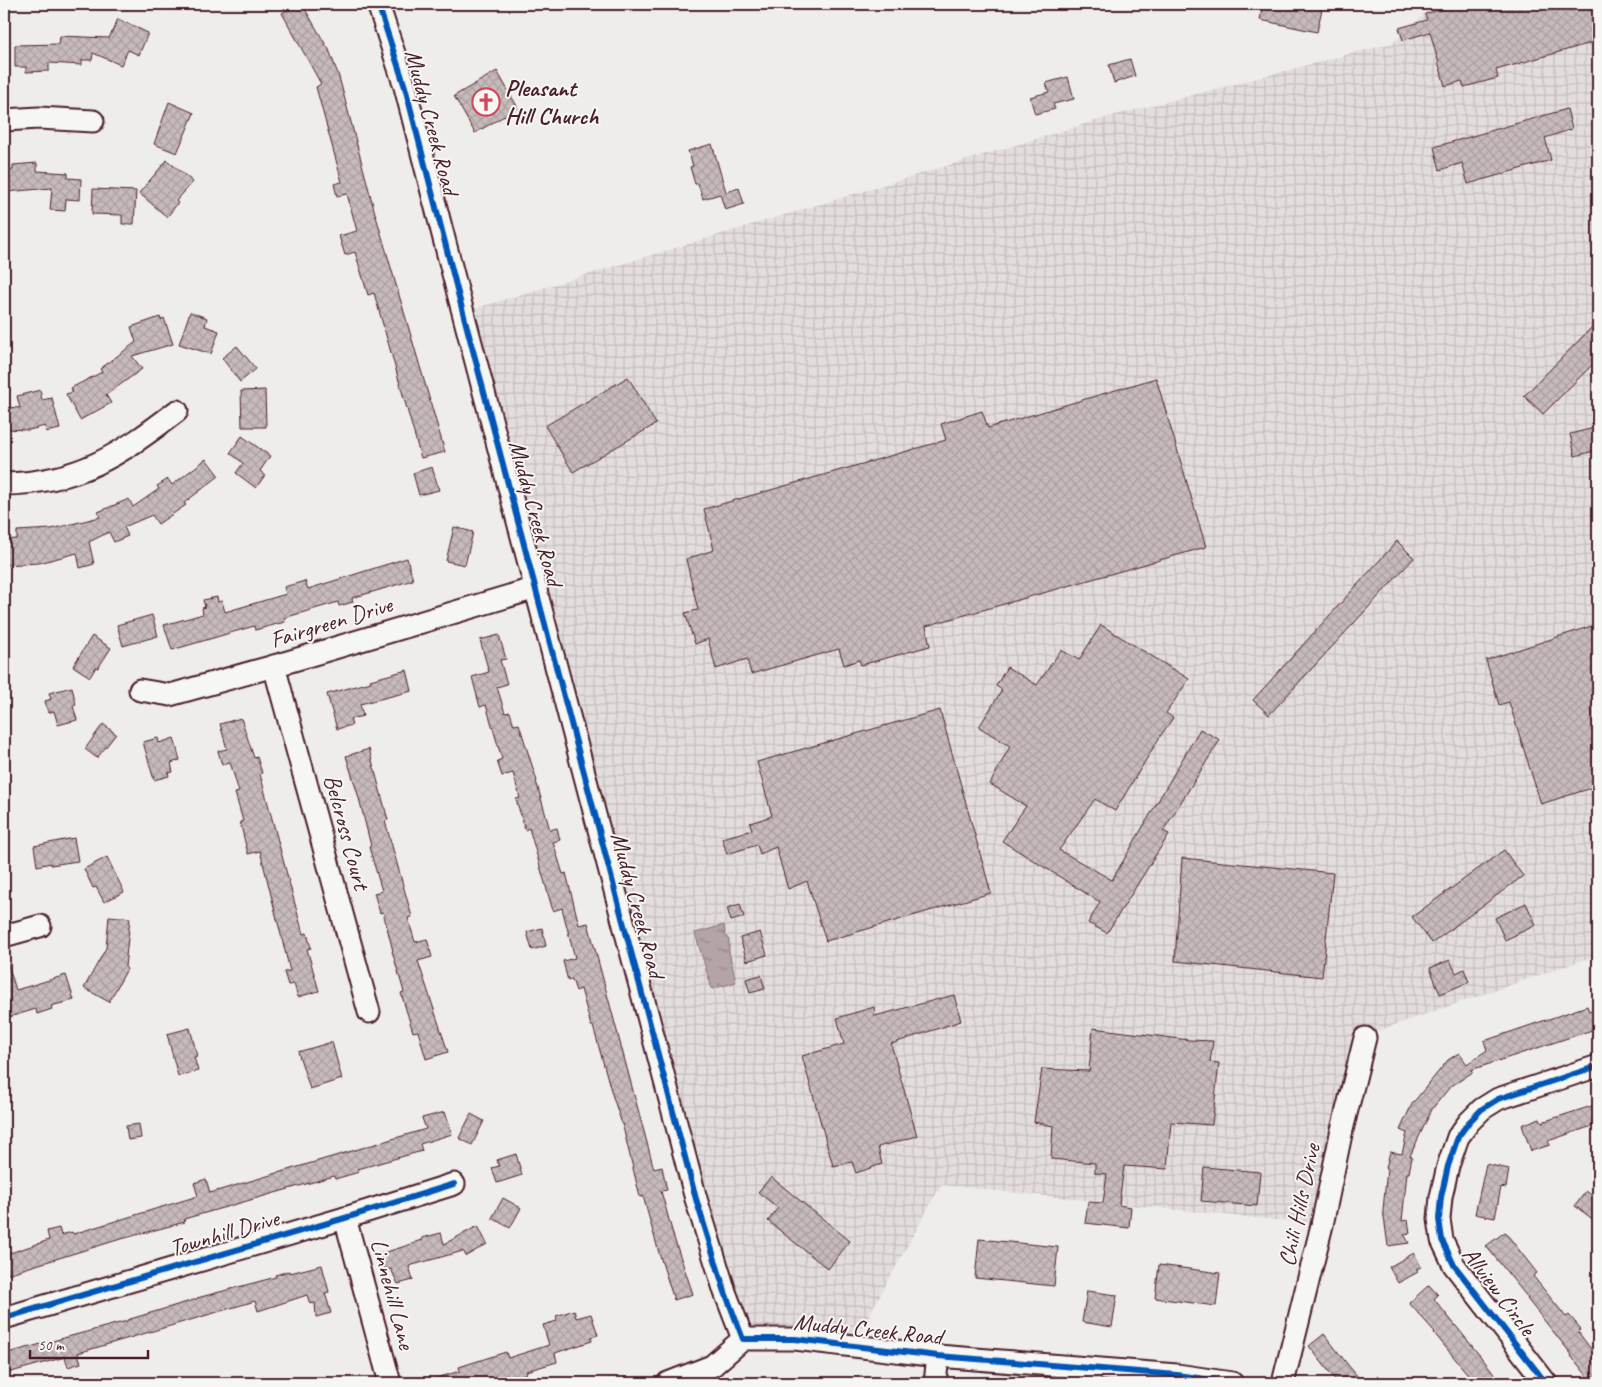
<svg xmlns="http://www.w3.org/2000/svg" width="1602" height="1387" font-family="Caveat,sans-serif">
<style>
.industrial{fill:url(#industrial-grid)}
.water{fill:url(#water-ripples);stroke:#8a6f74}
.building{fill:url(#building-cross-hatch);stroke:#4a1f2b}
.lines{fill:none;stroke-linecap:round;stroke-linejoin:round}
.minor-casing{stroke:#4a1f2b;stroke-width:25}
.minor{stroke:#f6f6f2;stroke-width:21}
.cycleway-casing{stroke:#f6f6f2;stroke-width:9}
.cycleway{stroke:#0057b8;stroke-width:6}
.labels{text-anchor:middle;stroke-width:4;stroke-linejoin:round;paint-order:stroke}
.poi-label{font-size:24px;font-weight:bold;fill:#4a1f2b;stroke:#f6f6f2;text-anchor:start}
.street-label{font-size:24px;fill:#4a1f2b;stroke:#f6f6f2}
</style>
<defs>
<pattern id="industrial-grid" width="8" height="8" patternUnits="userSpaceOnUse" patternTransform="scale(1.25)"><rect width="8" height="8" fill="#e3dedc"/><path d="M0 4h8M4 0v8" fill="none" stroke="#c4bebd"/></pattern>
<pattern id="water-ripples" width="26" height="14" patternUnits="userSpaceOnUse" patternTransform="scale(1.25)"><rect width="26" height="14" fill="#b4a4a5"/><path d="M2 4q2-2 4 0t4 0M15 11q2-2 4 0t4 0" fill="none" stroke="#948587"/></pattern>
<pattern id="building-cross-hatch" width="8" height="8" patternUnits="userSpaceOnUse" patternTransform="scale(1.25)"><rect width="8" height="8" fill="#c6babb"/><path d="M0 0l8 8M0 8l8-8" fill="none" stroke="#ac9fa1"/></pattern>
</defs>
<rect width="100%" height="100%" fill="#efedea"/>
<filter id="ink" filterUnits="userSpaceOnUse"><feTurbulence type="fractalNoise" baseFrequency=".02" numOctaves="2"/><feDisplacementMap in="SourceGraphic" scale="10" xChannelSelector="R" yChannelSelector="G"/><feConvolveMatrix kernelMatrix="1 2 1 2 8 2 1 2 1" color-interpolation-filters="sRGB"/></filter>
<g filter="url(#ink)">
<!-- industrial -->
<polygon class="industrial" points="1459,4 1598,4 1598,955 1374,1032 1365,1038 1322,1225 941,1185 852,1346 743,1339 463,312 1108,117 1392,43 1425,14"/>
<!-- water -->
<polygon class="water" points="724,925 725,935 729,940 729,952 736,982 712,989 695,933"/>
<!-- building -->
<g class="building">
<polygon points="298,4 302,4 327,47 328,47 339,77 375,213 445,452 421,458 374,293 368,295 355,252 345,255 339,236 357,231 347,194 337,196 334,184 342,182 316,87 321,84 282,13"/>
<polygon points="1263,4 1323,4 1317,32 1260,20"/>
<polygon points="1459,4 1598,4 1598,41 1496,70 1498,78 1464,87 1462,81 1445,86 1430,32 1403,40 1399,28 1427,20 1425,14"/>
<polygon points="118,19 148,33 139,55 128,50 121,65 93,53 92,60 82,60 82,65 49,63 49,71 26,72 26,67 15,67 15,45 59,44 60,36 109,38"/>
<polygon points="1130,59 1135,76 1114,83 1109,65"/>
<polygon points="497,71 518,108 475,133 454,96"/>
<polygon points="1068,77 1074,99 1053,104 1055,109 1035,114 1030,97 1049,92 1046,83"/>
<polygon points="169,102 194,113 177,153 154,144"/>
<polygon points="1567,109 1572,129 1545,138 1551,160 1468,184 1462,163 1440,170 1434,147"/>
<polygon points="712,144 726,192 739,188 744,204 725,210 720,194 703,199 698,184 695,184 690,167 693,166 688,151"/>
<polygon points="167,160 193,182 176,201 178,203 167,217 139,193"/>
<polygon points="37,163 37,171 68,173 68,178 81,179 80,200 66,199 65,211 50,210 52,188 5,192 4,171 13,170 13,165"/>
<polygon points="93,189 136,191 134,224 122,224 122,215 92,214"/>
<polygon points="190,312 207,318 205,326 219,331 211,354 179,344"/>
<polygon points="160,317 161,320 164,318 173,344 132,356 142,369 106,395 111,403 80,420 66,394 73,392 71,388 102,372 100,369 136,342 131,327"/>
<polygon points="1598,321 1598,359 1543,414 1524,396"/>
<polygon points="237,346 256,369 240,382 222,358"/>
<polygon points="628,377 656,424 573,472 545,426"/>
<polygon points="1156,378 1206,547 926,626 930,646 861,665 859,660 844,665 839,649 751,674 747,659 716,669 708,639 695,644 685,613 698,610 686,559 714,550 704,509 946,440 941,424 982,411 988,428"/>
<polygon points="40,390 42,400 52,398 60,429 46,432 45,426 29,430 4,429 4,407 20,408 17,396"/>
<polygon points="265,390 266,427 242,427 241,391"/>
<polygon points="1598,427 1598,450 1575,456 1570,434"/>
<polygon points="242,436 270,456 260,471 265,475 256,488 236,473 243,463 230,453"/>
<polygon points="206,459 219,476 184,503 186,505 158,524 152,515 124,527 128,536 114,542 109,532 89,542 94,564 80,568 77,553 39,563 5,565 4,540 17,539 17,531 51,529 100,517 98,512 129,499 133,507 159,489 157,486 168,479 172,485"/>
<polygon points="432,467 439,490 419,495 413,473"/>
<polygon points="454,527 473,532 465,565 446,561"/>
<polygon points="1397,541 1414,558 1269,715 1253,700"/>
<polygon points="407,558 413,580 352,598 353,602 339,606 338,602 284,618 285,622 255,630 254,626 172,650 164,625 203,614 202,608 205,607 203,600 217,597 218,602 222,601 225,612 286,594 284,587 305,581 308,589"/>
<polygon points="152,615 158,636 123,646 117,625"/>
<polygon points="1598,624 1598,786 1541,804 1509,702 1499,705 1486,660"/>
<polygon points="1101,625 1189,679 1166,713 1173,718 1161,735 1115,811 1095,799 1059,850 1112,880 1200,729 1220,740 1163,831 1169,834 1107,933 1088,923 1100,902 1002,841 1026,806 990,784 1010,746 979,727 1002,690 996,686 1007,667 1037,685 1061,650 1079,660"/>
<polygon points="499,635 506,659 500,660 507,684 497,687 505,713 510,712 514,725 519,724 537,781 536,781 550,830 557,828 560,840 553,842 563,874 566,873 579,925 588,923 654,1169 662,1167 667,1190 661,1191 674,1238 693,1294 674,1300 659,1253 643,1196 640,1197 623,1127 612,1094 593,1026 591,1026 581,989 576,991 572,979 568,981 563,961 575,958 562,908 553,911 529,828 525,830 516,799 520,798 513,773 502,776 497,761 502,759 486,705 480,707 472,677 489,672 480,640"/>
<polygon points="92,636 111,648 98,668 96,667 90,677 73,666"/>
<polygon points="407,670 412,691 360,704 363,716 350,719 352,725 337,729 327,694 371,682 370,680"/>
<polygon points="72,687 76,705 73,706 77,720 58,725 54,711 48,713 45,701 51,699 49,693"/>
<polygon points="940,710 991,893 826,941 807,881 788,889 776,847 760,854 757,845 727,854 722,838 752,830 750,823 772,816 757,762"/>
<polygon points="241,718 254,758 257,757 262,773 260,774 303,934 307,933 311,948 307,949 319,991 298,997 294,984 288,985 284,972 290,971 260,851 248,854 240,822 243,821 235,793 239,792 230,762 222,765 218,751 227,749 220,724"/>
<polygon points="103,724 116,734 97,758 85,749"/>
<polygon points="158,738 159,743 174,738 180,760 171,763 173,772 168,773 169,776 154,780 143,742"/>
<polygon points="369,749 388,820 385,821 412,917 408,918 415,942 427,939 432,957 418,961 448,1052 426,1059 418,1031 413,1032 401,993 404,992 392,951 393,951 383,912 380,913 374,893 382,891 369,847 371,846 359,798 346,756"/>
<polygon points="74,838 78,861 51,865 51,863 37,866 34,846"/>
<polygon points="1504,850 1523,876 1432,943 1412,917"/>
<polygon points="107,857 124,892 104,902 96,887 93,888 84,869"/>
<polygon points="1182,858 1333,873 1322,977 1175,961"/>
<polygon points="1526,903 1536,925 1505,940 1495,918"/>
<polygon points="740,904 744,917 731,921 727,908"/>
<polygon points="109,916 130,918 125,967 127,969 109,1002 84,988 106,948"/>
<polygon points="542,928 546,946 532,950 527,932"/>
<polygon points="760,932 767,955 747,961 740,938"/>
<polygon points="1450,960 1456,973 1464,969 1469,982 1440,994 1430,968"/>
<polygon points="4,961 7,961 16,990 66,975 74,1000 51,1006 52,1009 37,1014 36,1009 6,1018 4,1011"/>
<polygon points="761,975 765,989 750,993 746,979"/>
<polygon points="954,995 961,1021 891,1044 917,1136 878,1147 882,1164 856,1173 852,1162 833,1166 802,1056 844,1044 837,1018 874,1007 875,1016"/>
<polygon points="1587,1006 1589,1011 1598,1008 1598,1028 1471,1070 1473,1072 1450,1087 1432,1109 1410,1156 1412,1157 1409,1173 1407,1173 1402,1221 1408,1220 1410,1233 1404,1234 1409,1243 1388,1246 1383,1210 1387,1169 1386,1168 1390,1152 1402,1154 1407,1133 1400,1130 1412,1104 1448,1060 1459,1053 1467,1064 1487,1050 1484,1041"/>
<polygon points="190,1028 197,1056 194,1057 198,1071 178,1076 167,1034"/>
<polygon points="1093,1028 1189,1040 1213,1041 1210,1062 1219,1063 1212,1125 1171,1122 1167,1169 1124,1166 1119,1205 1131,1207 1129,1228 1085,1223 1088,1202 1103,1203 1107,1174 1095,1173 1095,1163 1051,1159 1053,1126 1034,1122 1042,1069 1089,1071"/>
<polygon points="332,1042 342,1079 310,1089 298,1052"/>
<polygon points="1598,1104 1598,1124 1548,1141 1550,1145 1531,1151 1522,1125 1540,1118 1542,1122"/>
<polygon points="445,1112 452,1134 420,1144 422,1151 358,1169 359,1172 335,1179 334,1176 184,1219 185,1222 114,1241 4,1275 4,1255 49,1240 47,1231 59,1228 61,1235 72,1232 73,1234 198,1196 194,1183 206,1179 210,1193 426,1129 422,1118"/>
<polygon points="471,1114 484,1121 472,1145 459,1138"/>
<polygon points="139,1124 141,1138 128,1140 126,1126"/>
<polygon points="516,1154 522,1175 497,1183 492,1168 499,1166 497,1160"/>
<polygon points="1486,1164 1509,1169 1506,1188 1501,1187 1495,1218 1475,1214"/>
<polygon points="1204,1167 1260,1172 1257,1206 1201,1201"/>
<polygon points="771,1177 850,1241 828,1269 768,1221 778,1208 758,1192"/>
<polygon points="1586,1191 1598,1200 1598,1223 1575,1206"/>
<polygon points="503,1198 521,1208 510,1228 492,1218"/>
<polygon points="478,1226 487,1244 466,1256 463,1251 409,1266 413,1280 398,1284 391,1269 385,1271 380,1254 415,1243 415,1242 423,1240 422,1238 441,1233 444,1244"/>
<polygon points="1505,1232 1537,1273 1533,1276 1566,1317 1569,1315 1581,1329 1578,1332 1598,1358 1598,1383 1593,1383 1571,1356 1572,1355 1527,1299 1528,1298 1486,1246"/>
<polygon points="979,1239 1058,1247 1054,1286 975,1278"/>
<polygon points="1414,1253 1421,1267 1416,1269 1418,1272 1398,1283 1389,1267"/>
<polygon points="322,1265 329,1292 325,1293 331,1313 316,1317 315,1303 310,1304 307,1295 258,1311 255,1301 78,1353 81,1363 68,1367 65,1357 4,1374 4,1354 127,1321 127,1320 197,1299 197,1298 276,1277 275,1275 289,1271 290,1273"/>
<polygon points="1159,1265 1220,1273 1216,1306 1155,1298"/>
<polygon points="1429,1285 1438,1295 1434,1299 1502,1383 1475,1383 1434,1333 1435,1332 1409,1303"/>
<polygon points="1087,1291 1117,1295 1112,1327 1082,1322"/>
<polygon points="574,1310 576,1318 591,1314 598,1335 591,1337 592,1341 555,1353 557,1362 526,1371 527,1373 520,1376 522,1381 516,1383 430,1383 430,1380 460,1371 459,1367 506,1352 508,1358 549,1345 543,1325 557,1321 556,1316"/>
<polygon points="1324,1334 1348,1365 1363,1383 1338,1383 1309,1346"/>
</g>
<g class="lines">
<!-- minor casing -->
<g class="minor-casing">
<g id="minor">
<polyline points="378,4 405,87 460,301 696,1199 725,1292 743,1339"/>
<polyline points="4,120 39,118 93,121"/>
<path d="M4,484C78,483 120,455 177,411"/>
<polyline points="274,666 369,1012"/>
<polyline points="140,690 170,695 274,666 536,588"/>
<polyline points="4,936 40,926"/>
<polyline points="345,1218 390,1383"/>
<polyline points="4,1318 345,1218 454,1184"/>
<polyline points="743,1339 795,1339 938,1356 1177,1375 1232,1383"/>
<polyline points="668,1383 712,1366 743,1339"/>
<polyline points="935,1383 938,1356"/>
<polyline points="1283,1383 1322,1225 1341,1134 1365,1038"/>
<polyline points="1546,1383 1454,1265 1442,1240 1439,1219 1441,1197 1448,1166 1458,1137 1469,1122 1482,1109 1498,1099 1598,1066"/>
</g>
</g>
<!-- minor -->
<use href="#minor" class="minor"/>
<!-- cycleway casing -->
<g class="cycleway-casing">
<g id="cycleway">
<polyline points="378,4 405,87 460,301 696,1199 725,1292 743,1339 795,1339 938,1356 1177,1375 1232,1383"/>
<polyline points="4,1318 345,1218 454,1184"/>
<polyline points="1546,1383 1454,1265 1442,1240 1439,1219 1441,1197 1448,1166 1458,1137 1469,1122 1482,1109 1498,1099 1598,1066"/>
</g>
</g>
<!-- cycleway -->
<use href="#cycleway" class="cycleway"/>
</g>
</g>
<!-- icons -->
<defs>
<g id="church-ring" transform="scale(1.4375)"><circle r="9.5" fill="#f6f6f2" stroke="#d1495b" stroke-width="1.5"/><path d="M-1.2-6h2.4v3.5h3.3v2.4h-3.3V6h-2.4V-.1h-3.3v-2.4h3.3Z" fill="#d1495b"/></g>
</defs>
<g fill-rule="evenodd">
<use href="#church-ring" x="486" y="102"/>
</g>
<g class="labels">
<!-- poi labels -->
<g class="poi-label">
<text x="505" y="96">Pleasant<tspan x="505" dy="28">Hill Church</tspan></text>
</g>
<!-- street labels -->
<g class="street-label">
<text transform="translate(432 122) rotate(75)" y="8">Muddy Creek Road</text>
<text transform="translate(536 513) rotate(75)" y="8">Muddy Creek Road</text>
<text transform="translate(331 622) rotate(-17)" y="8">Fairgreen Drive</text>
<text transform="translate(347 832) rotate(75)" y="8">Belcross Court</text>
<text transform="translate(638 905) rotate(75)" y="8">Muddy Creek Road</text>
<text transform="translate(1299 1205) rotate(-78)" y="8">Chili Hills Drive</text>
<text transform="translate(224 1233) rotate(-16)" y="8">Townhill Drive</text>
<text transform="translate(1499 1291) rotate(53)" y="8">Allview Circle</text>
<text transform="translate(393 1294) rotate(75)" y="8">Linnehill Lane</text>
<text transform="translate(868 1329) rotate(6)" y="8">Muddy Creek Road</text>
</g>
</g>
<!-- margin -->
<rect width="1602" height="1387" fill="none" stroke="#f6f6f2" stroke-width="20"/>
<rect x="10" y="10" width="1582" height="1367" fill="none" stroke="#4a1f2b" stroke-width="2" filter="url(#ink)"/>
<!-- scale -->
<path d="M30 1350v8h118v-8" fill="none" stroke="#4a1f2b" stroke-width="2.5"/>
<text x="38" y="1350" font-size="15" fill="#4a1f2b" stroke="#f6f6f2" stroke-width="4" paint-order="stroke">50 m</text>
</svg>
